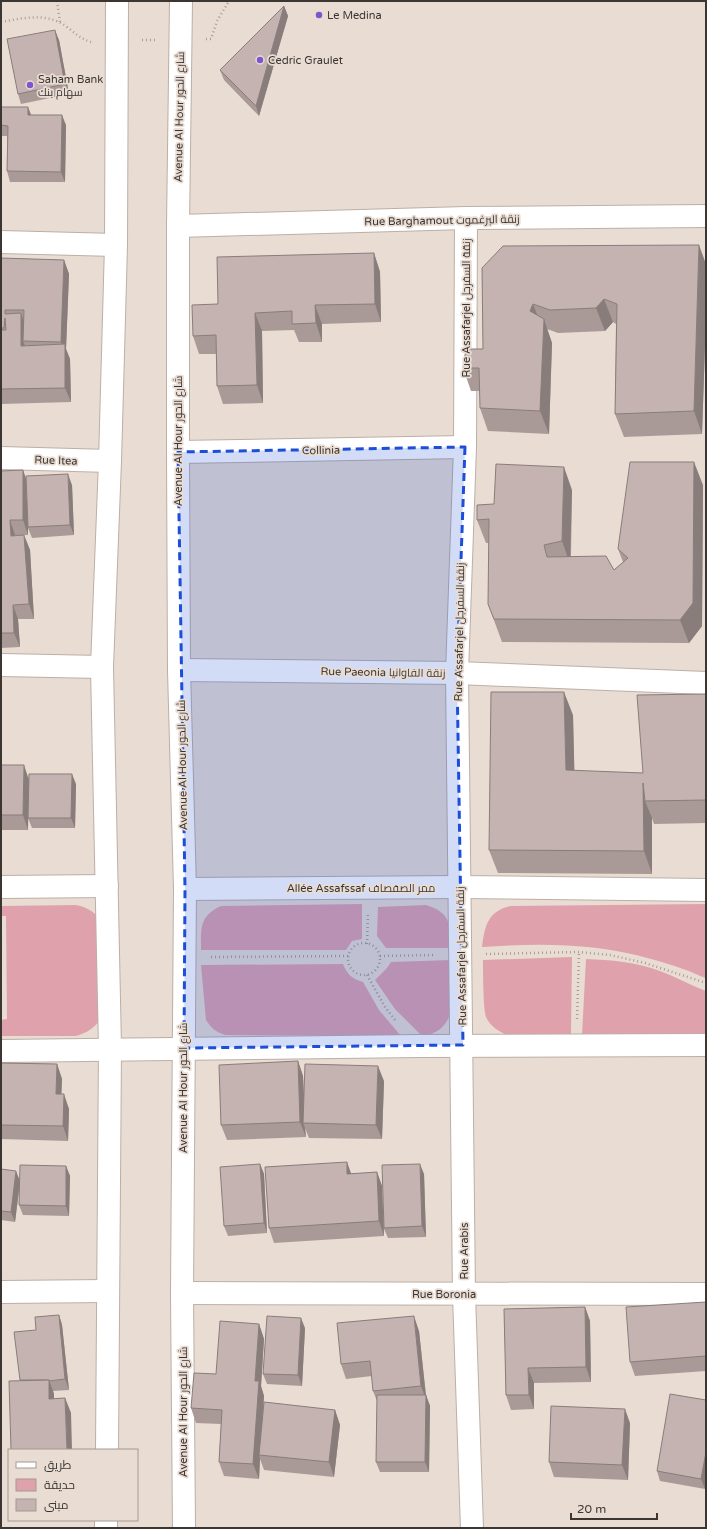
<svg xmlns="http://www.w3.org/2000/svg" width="707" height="1529" font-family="'Varela Round',Cairo,sans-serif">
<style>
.green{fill:#dfa2ad}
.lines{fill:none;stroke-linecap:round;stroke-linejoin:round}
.minor-casing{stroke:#bcafa6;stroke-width:24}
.tertiary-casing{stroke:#bcafa6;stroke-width:24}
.path{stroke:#a89e97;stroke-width:2.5;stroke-dasharray:1 3;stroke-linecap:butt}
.minor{stroke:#fff;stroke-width:22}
.tertiary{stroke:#fff;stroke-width:22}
.wall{fill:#a99a97}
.shaded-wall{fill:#897d7b}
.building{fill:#c4b3b0;stroke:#897d7b}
.marked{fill:#1d4ed8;fill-opacity:0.2;stroke:#1d4ed8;stroke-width:3;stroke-dasharray:8 5;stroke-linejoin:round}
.poi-dot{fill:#7f55ce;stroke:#e9dcd3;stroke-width:1.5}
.labels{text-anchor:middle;stroke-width:3.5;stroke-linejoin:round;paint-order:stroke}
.poi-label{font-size:11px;fill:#3c3633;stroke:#e9dcd3;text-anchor:start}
.street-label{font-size:11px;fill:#3c3633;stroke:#e9dcd3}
</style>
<rect width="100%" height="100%" fill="#e9dcd3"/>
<!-- green -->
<g class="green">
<path d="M362,904V939L352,941L346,950H201C201,929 199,916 221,906Z"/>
<path d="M706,904V978C698,976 691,971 683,969C673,965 662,962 651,959C595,943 540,943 482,947C485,926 487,912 510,906Z"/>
<path d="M76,905C85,907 90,909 97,916L101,1019C94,1028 87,1033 76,1036H1V1020L7,1019L6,916H1V906Z"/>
<path d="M426,905C450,912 451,925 451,948H386L377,936L378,907Z"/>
<path d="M572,957L571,1034L507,1035C498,1031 490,1026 486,1017C483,1010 483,971 483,960Z"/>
<path d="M586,959C611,960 636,962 660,971C676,977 690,985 706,991V1035H582Z"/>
<path d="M452,960C452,990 461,1031 422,1036L395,1009L375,980L387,968L391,962Z"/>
<path d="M343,964C347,974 352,979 363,982L379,1010L401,1036L225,1035C216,1032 211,1028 206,1020L201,965Z"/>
</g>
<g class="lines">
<!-- minor casing -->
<g class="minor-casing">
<g id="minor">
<polyline points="466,218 465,447 457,673 464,1295 472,1528"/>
<polyline points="178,226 466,218 706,216"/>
<polyline points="1,242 116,245"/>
<polyline points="178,452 465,447"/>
<polyline points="1,458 110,461"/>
<polyline points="1,665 102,667"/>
<polyline points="179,670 457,673 706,683"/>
<polyline points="1,887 107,886"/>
<polyline points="185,889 460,887 706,890"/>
<polyline points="1,1051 419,1046 706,1045"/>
<polyline points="1,1292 107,1291"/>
<polyline points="182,1293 706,1294"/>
</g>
</g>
<!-- tertiary casing -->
<g class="tertiary-casing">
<g id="tertiary">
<polyline points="181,1 178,226 178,452 179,670 185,889 182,1293 184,1528"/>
<polyline points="107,1450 110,1048 102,667 110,461 116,245 117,1"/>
<polyline points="106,1528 106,1520"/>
</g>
</g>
<!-- path -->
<g class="path">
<polyline points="57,1 60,22"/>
<path d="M1,22C24,18 47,12 67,27C75,33 81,39 91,42"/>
<polyline points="206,39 211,39 217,21 229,1"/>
<polyline points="142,40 155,40"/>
<circle cx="364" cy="959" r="16"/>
<polyline points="367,944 368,914"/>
<polyline points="486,954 579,952 610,955 645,963 706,983"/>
<polyline points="380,956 435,955"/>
<polyline points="211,957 349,956"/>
<polyline points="367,975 385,1007 395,1020"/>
<polyline points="577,1019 579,952"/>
</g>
<!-- minor -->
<use href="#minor" class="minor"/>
<!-- tertiary -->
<use href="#tertiary" class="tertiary"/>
</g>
<!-- wall -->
<g class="wall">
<polygon points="284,6 288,16 259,116 224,80 220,70"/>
<polygon points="59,40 69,94 21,104 18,94"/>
<polygon points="1,107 31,115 66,125 65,182 10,182 7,171 7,136 1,136"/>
<polygon points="374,253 380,272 381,322 322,324 322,342 299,342 294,330 262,331 263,403 223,404 217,386 216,354 199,354 193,336 218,304"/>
<polygon points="1,258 64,260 69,274 66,349 70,359 71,402 1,404"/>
<polygon points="706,264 706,316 702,434 624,437 615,414 616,324 613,322 605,331 558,333 547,329 552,343 549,434 488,431 480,408 480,391 471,391 463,368 483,349 482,268"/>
<polygon points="23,470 26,479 72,485 74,535 32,538 28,528 28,535 15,535 15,536 24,535 30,550 34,619 18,619 20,647 1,648 1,471"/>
<polygon points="703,485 702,626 689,643 502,642 488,604 489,543 486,543 477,520 494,504 572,490 571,557 614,570 623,562 618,549"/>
<polygon points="706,694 706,823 654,824 652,818 652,874 498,873 489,850 573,715 574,771 643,773"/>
<polygon points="1,765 29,778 76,784 75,828 32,828 28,818 28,830 1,830"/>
<polygon points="298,1061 303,1076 304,1096 384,1081 382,1139 309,1138 305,1128 306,1137 227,1140 221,1125"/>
<polygon points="1,1063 57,1064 62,1079 61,1094 69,1109 68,1141 1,1139"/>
<polygon points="260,1164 264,1174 267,1233 228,1236 224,1226"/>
<polygon points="66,1166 70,1176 69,1216 23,1215 19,1205 20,1183 15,1222 1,1220 1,1169 20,1180"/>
<polygon points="377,1172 382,1186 383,1215 424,1174 426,1237 388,1238 384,1229 384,1236 274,1243 269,1228 351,1174"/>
<polygon points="706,1302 706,1371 635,1376 630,1362"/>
<polygon points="585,1307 590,1321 591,1382 534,1383 534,1409 511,1410 506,1395 504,1309"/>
<polygon points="59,1315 62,1325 69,1390 53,1391 54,1394 54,1399 65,1398 71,1413 20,1380 36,1330"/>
<polygon points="259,1324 264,1339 261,1386 264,1396 263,1412 335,1410 340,1425 334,1477 264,1470 260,1459 259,1479 224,1476 219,1462 221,1424 196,1423 191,1408 216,1374"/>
<polygon points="305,1328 302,1386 267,1384 263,1374"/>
<polygon points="419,1331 426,1395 430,1406 429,1472 380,1472 376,1462 377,1401 373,1391 372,1376 346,1379 341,1364"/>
<polygon points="706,1400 705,1489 660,1481 657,1471"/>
<polygon points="630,1423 628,1480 554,1477 549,1462"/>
</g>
<!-- shaded-wall -->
<g class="shaded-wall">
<polygon points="284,6 288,16 259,116 256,106"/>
<polygon points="55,30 59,40 69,94 65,84"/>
<polygon points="28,107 32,117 28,115"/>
<polygon points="62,115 66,125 65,182 61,172"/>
<polygon points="699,245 706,264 706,316 702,434 694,411"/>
<polygon points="374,253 380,272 381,322 375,304"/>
<polygon points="64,260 69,274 66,349 70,359 71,402 65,388 65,354 61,342"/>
<polygon points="604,299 613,322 605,331 596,308"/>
<polygon points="533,304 542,327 530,311"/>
<polygon points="315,305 322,324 322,342 316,323"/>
<polygon points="21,313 26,328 23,341 27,351 21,346"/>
<polygon points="255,313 262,331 263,403 257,385"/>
<polygon points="544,319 552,343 549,434 540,411"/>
<polygon points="694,462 703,485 702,626 689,643 680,620"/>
<polygon points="564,467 572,490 570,564 562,541"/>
<polygon points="23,470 28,485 28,535 23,520"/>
<polygon points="68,474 72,485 74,535 70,525"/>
<polygon points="10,520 15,535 16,551 11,536"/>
<polygon points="24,535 30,550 34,619 29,604"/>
<polygon points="13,605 18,619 20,647 14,633"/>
<polygon points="564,692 573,715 575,794 566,770"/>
<polygon points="24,765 29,780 28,830 23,815"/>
<polygon points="72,774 76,784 75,828 71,818"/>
<polygon points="643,783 645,801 652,818 652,874 644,851"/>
<polygon points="298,1061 303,1076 305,1123 303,1123 305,1128 306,1137 300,1122"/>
<polygon points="57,1064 62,1079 61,1108 56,1094"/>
<polygon points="378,1066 384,1081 382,1139 376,1125"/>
<polygon points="64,1094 69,1109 68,1141 63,1126"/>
<polygon points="347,1162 352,1176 347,1174"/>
<polygon points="260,1164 264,1174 267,1233 264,1223"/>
<polygon points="420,1164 424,1174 426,1237 422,1226"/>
<polygon points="66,1166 70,1176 69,1216 66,1206"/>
<polygon points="16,1171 20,1181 15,1222 11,1212"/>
<polygon points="377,1172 382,1186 384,1236 379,1221"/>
<polygon points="585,1307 590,1321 591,1382 586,1367"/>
<polygon points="59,1315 62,1325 69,1390 65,1379"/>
<polygon points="414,1316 419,1331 426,1397 426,1395 430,1406 429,1472 425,1462 426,1400 421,1386"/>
<polygon points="301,1318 305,1328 302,1386 298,1375"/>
<polygon points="259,1324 264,1339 261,1386 264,1396 260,1455 259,1455 260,1459 259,1479 253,1464 255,1381"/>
<polygon points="528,1368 534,1383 534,1409 529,1395"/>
<polygon points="49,1380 54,1394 54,1414 49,1399"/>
<polygon points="65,1398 71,1413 72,1450 67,1450"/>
<polygon points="625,1409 630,1423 628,1480 622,1465"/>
<polygon points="335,1410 340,1425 334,1477 329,1462"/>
<polygon points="706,1452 706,1483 705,1489 701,1479"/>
</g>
<!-- building -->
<g class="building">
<polygon points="284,6 256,106 220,70"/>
<polygon points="55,30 65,84 18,94 7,39"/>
<polygon points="1,107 28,107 28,115 62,115 61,172 7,171 8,126 1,125"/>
<polygon points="699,245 694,411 615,414 617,304 604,299 596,308 550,310 533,304 530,311 544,319 540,411 480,408 479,368 463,368 466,349 483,349 482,268 503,246"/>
<polygon points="374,253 375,304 315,305 316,323 292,324 292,311 255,313 257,385 217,386 216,335 193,336 192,305 218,304 217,257"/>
<polygon points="1,258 64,260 61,342 23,341 24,310 5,310 5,314 21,313 21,346 65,344 65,388 1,389 1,330 6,330 5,318 4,328 1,328"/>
<polygon points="630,462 694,462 693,603 680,620 494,619 488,604 489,519 477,520 477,505 494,504 496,464 564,467 562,541 544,545 547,557 606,556 614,570 628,558 618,549"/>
<polygon points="23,470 23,520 10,520 11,536 24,535 29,604 13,605 14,633 1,633 1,471"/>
<polygon points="68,474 70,525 28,527 26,476"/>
<polygon points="491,692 564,692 566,770 643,773 637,695 706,694 706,800 645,801 643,783 644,851 489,850"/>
<polygon points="1,765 24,765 23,815 1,815"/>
<polygon points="29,774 72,774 71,818 28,818"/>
<polygon points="298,1061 300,1122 221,1125 219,1065"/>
<polygon points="1,1063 57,1064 56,1094 64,1094 63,1126 1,1125"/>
<polygon points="305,1064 378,1066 376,1125 303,1123"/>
<polygon points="347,1162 347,1174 377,1172 379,1221 269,1228 265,1167"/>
<polygon points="260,1164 264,1223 224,1226 220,1167"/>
<polygon points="420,1164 422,1226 384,1228 382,1165"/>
<polygon points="20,1165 66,1166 66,1206 19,1205"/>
<polygon points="1,1169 16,1171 11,1212 1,1211"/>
<polygon points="706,1302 706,1356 630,1362 626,1307"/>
<polygon points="585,1307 586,1367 528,1368 529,1395 506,1395 504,1309"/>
<polygon points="59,1315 65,1379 49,1381 49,1380 20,1380 14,1332 36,1330 35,1317"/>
<polygon points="267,1316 301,1318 298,1375 263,1374"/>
<polygon points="414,1316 421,1386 373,1391 370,1361 341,1364 337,1323"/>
<polygon points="220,1321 259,1324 255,1381 259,1381 253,1464 219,1462 222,1410 191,1408 194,1373 216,1374"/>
<polygon points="49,1380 49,1399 65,1398 67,1450 11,1450 9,1381"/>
<polygon points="670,1394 706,1400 706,1452 701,1479 657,1471"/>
<polygon points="377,1395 426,1395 425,1462 376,1462"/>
<polygon points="264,1402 335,1410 329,1462 259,1455"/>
<polygon points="551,1406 625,1409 622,1465 549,1462"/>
</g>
<!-- marked area -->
<path class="marked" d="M465,447L457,673L463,1045L184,1048L185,889L178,452Z"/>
<!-- markers -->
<g class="poi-dot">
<circle cx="319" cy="15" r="4"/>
<circle cx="260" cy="60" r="4"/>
<circle cx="30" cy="85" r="4"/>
</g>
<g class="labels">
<!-- poi labels -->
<g class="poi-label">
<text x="327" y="19">Le Medina</text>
<text x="268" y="64">Cedric Graulet</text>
<text x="38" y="83">Saham Bank<tspan x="38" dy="13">سهام بنك</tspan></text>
</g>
<!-- street labels -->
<g class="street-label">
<text transform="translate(179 117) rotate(-89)" y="4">Avenue Al Hour شارع الحور</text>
<text transform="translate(442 220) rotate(-1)" y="4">Rue Barghamout زنقة البرغموت</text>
<text transform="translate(466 308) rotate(-90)" y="4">Rue Assafarjel زنقة السفرجل</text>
<text transform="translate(178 441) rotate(-90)" y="4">Avenue Al Hour شارع الحور</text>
<text transform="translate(321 450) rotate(-1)" y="4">Collinia</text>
<text transform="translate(56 460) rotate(2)" y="4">Rue Itea</text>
<text transform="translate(459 632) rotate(-89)" y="4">Rue Assafarjel زنقة السفرجل</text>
<text transform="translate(383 672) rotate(1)" y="4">Rue Paeonia زنقة الفاوانيا</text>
<text transform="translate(182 765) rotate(-91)" y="4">Avenue Al Hour شارع الحور</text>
<text x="361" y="892">Allée Assafssaf ممر الصفصاف</text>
<text transform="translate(461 956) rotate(-91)" y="4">Rue Assafarjel زنقة السفرجل</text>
<text transform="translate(183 1088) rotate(-90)" y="4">Avenue Al Hour شارع الحور</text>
<text transform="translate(464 1251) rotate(-90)" y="4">Rue Arabis</text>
<text x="444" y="1298">Rue Boronia</text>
<text transform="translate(183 1412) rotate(-90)" y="4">Avenue Al Hour شارع الحور</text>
</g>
</g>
<!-- border -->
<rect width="707" height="1529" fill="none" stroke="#3c3633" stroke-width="4"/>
<!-- legend -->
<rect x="8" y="1449" width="130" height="72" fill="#e9dcd3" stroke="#a49a93"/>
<rect x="16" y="1462" width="20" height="6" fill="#ffffff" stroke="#a49a93"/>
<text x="44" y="1469" font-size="12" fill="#3c3633">طريق</text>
<rect x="16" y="1479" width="20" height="12" fill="#dfa2ad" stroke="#a49a93"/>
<text x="44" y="1489" font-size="12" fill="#3c3633">حديقة</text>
<rect x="16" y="1499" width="20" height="12" fill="#c4b3b0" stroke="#a49a93"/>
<text x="44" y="1509" font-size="12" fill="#3c3633">مبنى</text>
<!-- scale -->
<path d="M571 1513v6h86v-6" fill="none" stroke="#3c3633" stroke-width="2"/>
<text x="577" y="1513" font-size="12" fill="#3c3633" stroke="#e9dcd3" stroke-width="3" paint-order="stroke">20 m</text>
</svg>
